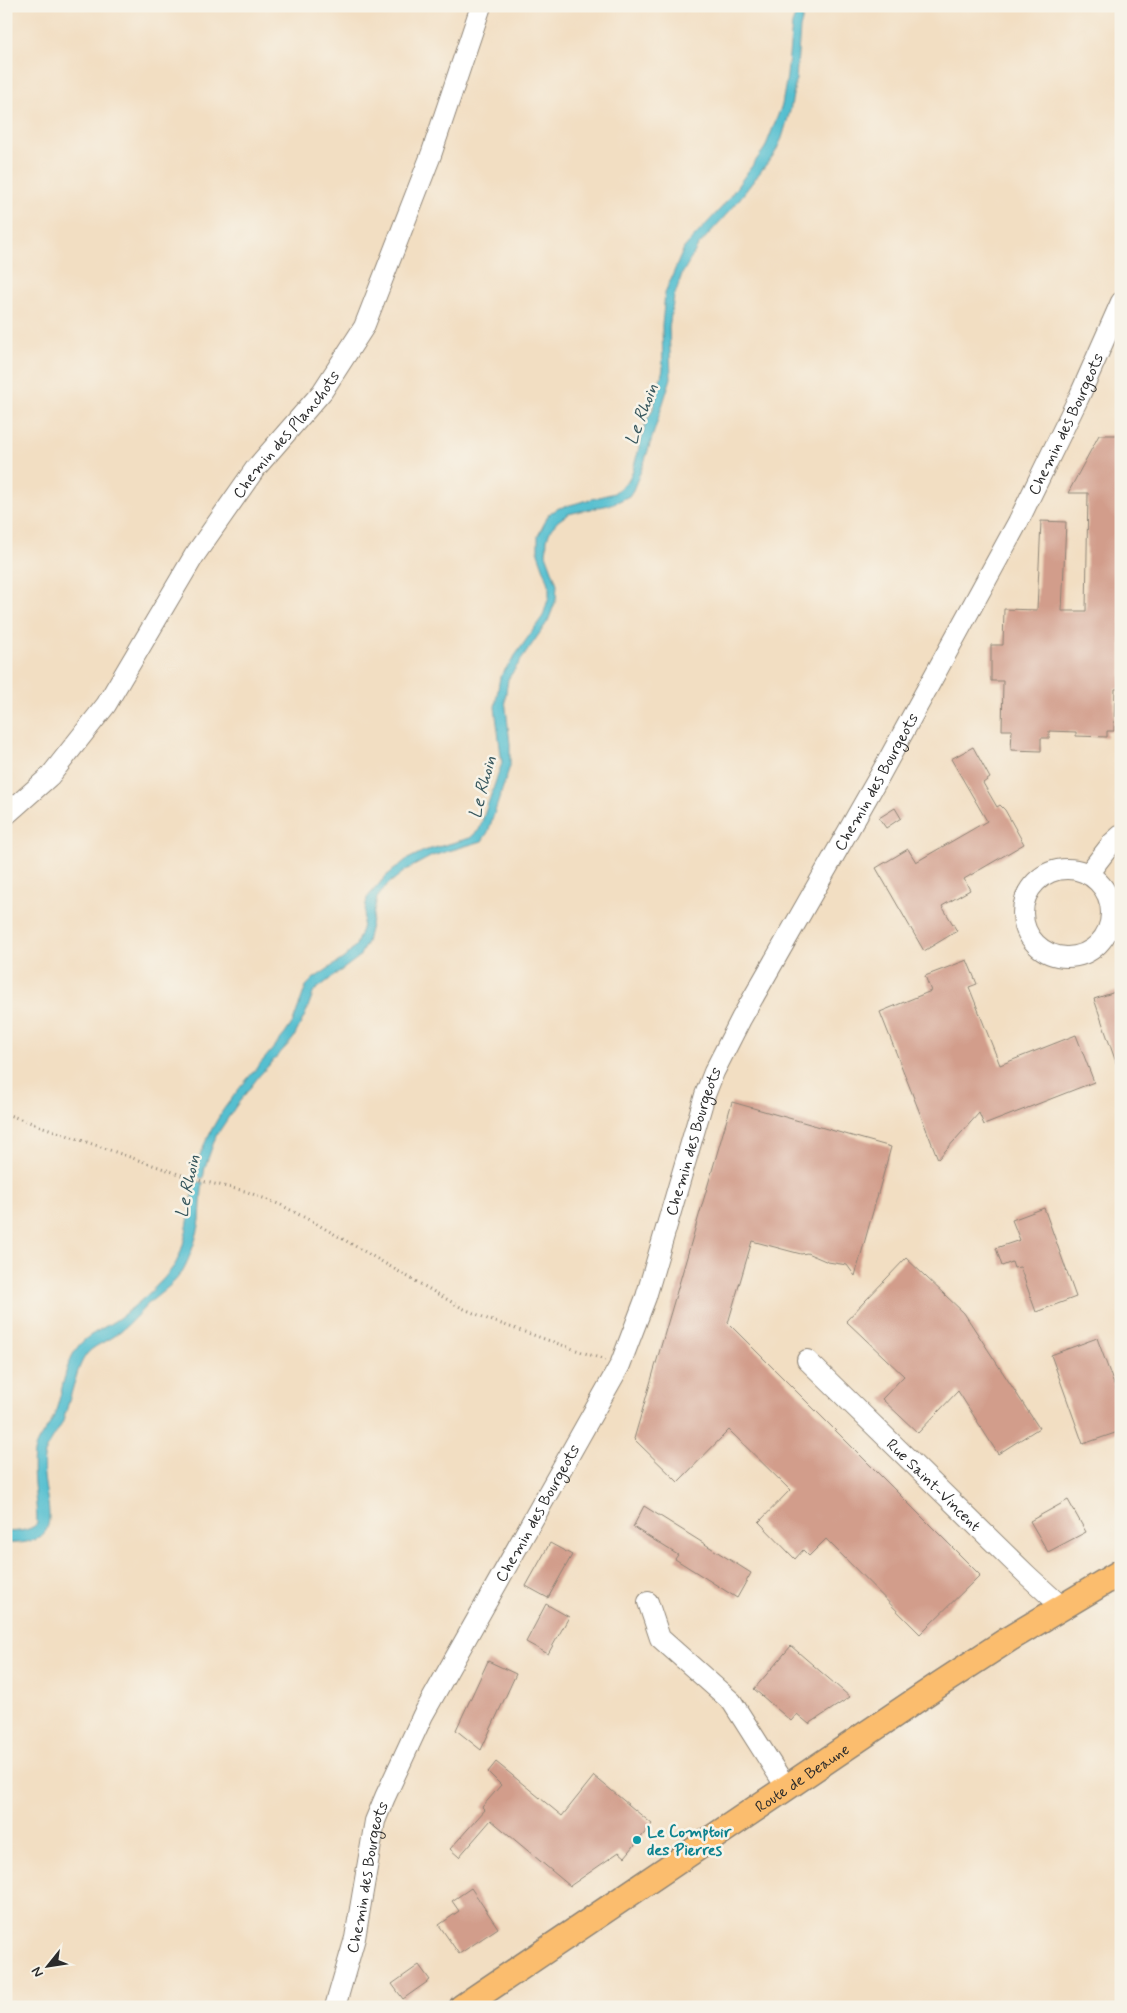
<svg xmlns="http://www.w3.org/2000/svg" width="1127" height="2013" font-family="Mynerve,sans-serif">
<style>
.water{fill:#54bfd0;stroke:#40757e}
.building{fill:#d29d8b}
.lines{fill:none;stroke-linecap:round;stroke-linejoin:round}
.minor-casing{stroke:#8e8476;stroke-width:22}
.major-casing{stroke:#8e8476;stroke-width:28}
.path{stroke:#8e8476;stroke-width:3;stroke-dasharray:1 4;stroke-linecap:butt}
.minor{stroke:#fff;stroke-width:20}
.major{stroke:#fbbd6e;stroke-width:25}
.culture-dot{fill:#0f9aa8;stroke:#f7f3e8;stroke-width:2}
.labels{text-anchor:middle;stroke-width:5;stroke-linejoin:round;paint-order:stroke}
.street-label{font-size:16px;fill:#2b2b2b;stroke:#f7f3e8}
.culture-label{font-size:16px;font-weight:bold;fill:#0d838f;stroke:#f7f3e8;text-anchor:start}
.water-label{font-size:18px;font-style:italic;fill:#37575d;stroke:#f7f3e8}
</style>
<rect width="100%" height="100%" fill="#f7f3e8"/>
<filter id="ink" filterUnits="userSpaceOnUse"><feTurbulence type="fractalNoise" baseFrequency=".02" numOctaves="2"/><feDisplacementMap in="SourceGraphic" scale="10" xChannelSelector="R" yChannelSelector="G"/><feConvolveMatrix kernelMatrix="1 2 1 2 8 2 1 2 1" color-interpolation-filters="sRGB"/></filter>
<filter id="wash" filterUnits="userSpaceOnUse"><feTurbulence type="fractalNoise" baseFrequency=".0096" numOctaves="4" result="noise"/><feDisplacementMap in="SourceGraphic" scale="20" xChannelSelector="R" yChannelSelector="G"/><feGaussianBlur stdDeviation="1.12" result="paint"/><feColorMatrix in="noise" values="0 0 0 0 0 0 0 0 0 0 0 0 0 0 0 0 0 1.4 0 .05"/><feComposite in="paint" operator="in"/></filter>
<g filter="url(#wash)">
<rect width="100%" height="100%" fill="#f2dec2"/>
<!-- water -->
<g class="water">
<path d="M799,6H809L803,17L800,28L796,79L790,111L782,138L775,153L734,206L698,246L682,274L674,297L669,327L671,378L644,463L633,490L629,496L613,504L568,514L558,521L551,529L547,539L546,554L557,584L556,600L548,621L508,679L505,699L510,744V766L488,832L482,841L432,856L406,870L387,885L377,898L367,942L359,957L314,991L305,1015L293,1039L259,1076L236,1106L216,1136L205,1167L203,1179L196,1176C192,1163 217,1118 226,1106C244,1081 266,1058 285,1034L293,1022L306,986L313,979L344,958L356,945L362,929L367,898L385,877L406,860L424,851L470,838L479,830L502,763L495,707L500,677L543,616L549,596V584L538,553V536L549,514L559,508L614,493L628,481L633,470L646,422L653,409L663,369L662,326L665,293L684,248L723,206L765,148L782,105L787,76L792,24Z"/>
<path d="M194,1182H203C201,1195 201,1207 200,1220C198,1234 190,1258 183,1270C175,1284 160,1293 148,1304C138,1314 129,1325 118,1333C96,1349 87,1344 77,1374C72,1389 68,1406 63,1421C58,1433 46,1445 44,1458C39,1498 75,1546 6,1543V1532C17,1531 28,1532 37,1524C37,1500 31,1477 34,1453C36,1440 46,1431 52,1420C64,1395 62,1364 81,1343C91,1333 108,1326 119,1318C138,1304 160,1285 174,1266C186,1249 191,1203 194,1182Z"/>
</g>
<g id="blocks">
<!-- building -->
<g class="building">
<polygon points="1099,435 1121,435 1121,689 1115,689 1114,731 1107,731 1107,737 1076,736 1076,732 1049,731 1049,738 1041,738 1041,751 1011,750 1012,730 1002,730 1003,681 991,681 991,645 1003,645 1004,609 1037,610 1041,521 1066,522 1062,611 1086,611 1088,493 1068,493"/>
<polygon points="973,747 990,778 983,783 997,807 1000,805 1005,810 1024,844 964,879 970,890 942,906 957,931 924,951 876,868 908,849 916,862 987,821 951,759"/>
<polygon points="895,808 901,818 886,828 879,818"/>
<polygon points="967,960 977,984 969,987 1000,1065 1076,1035 1094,1082 984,1125 979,1113 938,1159 880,1012 931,991 925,976"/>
<polygon points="1121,990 1121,1070 1119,1071 1094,999"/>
<polygon points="732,1102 891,1147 855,1276 847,1265 828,1262 807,1253 801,1254 752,1241 728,1323 980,1575 920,1634 826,1539 809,1556 803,1550 795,1559 759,1522 790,1490 729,1430 678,1482 634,1439"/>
<polygon points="1044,1208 1076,1297 1036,1312 1020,1267 1014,1268 1012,1262 1002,1266 996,1248 1020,1240 1012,1220"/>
<polygon points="906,1258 964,1313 1039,1428 998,1454 958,1391 918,1433 882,1399 904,1376 846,1321"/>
<polygon points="1097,1338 1121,1403 1121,1431 1083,1444 1051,1355"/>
<polygon points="1068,1500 1086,1532 1048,1552 1030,1521"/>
<polygon points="644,1506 751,1573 737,1598 675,1559 678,1555 633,1527"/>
<polygon points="550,1543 572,1555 548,1598 526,1586"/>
<polygon points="546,1604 569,1617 548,1654 526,1642"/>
<polygon points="791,1646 850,1697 809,1724 797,1714 791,1721 754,1689"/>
<polygon points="488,1661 516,1674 481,1750 456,1730"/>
<polygon points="496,1762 562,1816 594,1776 652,1824 625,1857 619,1852 570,1886 491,1820 459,1857 450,1849 485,1810 482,1807 501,1785 488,1772"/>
<polygon points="471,1888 498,1928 459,1954 439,1925 459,1911 452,1901"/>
<polygon points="419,1965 430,1980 403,1999 392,1984"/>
</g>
</g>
</g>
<g filter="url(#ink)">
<use href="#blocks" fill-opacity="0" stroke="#8e8476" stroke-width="1"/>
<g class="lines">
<!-- minor casing -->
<g class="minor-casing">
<g id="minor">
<path id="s1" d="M6,815L50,776L106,705L194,556L255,469L322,392L364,327L431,155L481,6"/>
<circle cx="1067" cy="913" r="44"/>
<polyline points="1088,874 1112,843 1121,835"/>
<path id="s2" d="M807,1360L1027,1575L1062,1607"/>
<polyline points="648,1602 660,1638 732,1702 786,1787"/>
<path id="s3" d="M335,2007L355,1938L375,1821L385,1797L423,1715L620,1365L646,1297L705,1095L714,1072L741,1019L880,775L1018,522L1079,397L1121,302"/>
</g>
</g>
<!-- major casing -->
<g class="major-casing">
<g id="major">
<path id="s4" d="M462,2007L940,1684L1009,1639L1121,1572"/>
</g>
</g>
<!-- path -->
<polyline class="path" points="6,1114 193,1179 245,1191 281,1205 315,1223 462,1308 490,1320 605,1360"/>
<!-- minor -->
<use href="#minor" class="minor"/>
<!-- major -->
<use href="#major" class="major"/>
</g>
</g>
<!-- markers -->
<circle class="culture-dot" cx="637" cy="1840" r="5"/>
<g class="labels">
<!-- street labels -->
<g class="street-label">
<text dy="6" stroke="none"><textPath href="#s3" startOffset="1754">Chemin des Bourgeots</textPath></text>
<text dy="6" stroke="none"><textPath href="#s1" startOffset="475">Chemin des Planchots</textPath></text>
<text dy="6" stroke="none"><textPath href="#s3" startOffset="1349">Chemin des Bourgeots</textPath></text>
<text dy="6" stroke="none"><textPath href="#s3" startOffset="944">Chemin des Bourgeots</textPath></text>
<text dy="6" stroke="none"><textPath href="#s2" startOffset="178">Rue Saint-Vincent</textPath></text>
<text dy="6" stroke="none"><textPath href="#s3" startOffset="539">Chemin des Bourgeots</textPath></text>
<text dy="6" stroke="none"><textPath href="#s4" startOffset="410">Route de Beaune</textPath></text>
<text dy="6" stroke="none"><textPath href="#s3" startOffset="134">Chemin des Bourgeots</textPath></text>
</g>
<!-- culture labels -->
<g class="culture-label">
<text x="647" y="1837">Le Comptoir<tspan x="647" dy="18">des Pierres</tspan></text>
</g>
<!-- water labels -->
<g class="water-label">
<text transform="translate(641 414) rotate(-70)" y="6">Le Rhoin</text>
<text transform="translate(482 787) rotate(-76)" y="6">Le Rhoin</text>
<text transform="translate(187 1186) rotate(-79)" y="6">Le Rhoin</text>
</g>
</g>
<!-- margin -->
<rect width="1127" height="2013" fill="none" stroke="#f7f3e8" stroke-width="25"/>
<!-- north arrow -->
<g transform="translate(48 1966) rotate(240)" stroke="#f7f3e8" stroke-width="4" paint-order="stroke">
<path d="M0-4L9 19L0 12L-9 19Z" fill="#2b2b2b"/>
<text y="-8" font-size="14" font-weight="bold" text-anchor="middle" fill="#2b2b2b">N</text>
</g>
</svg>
